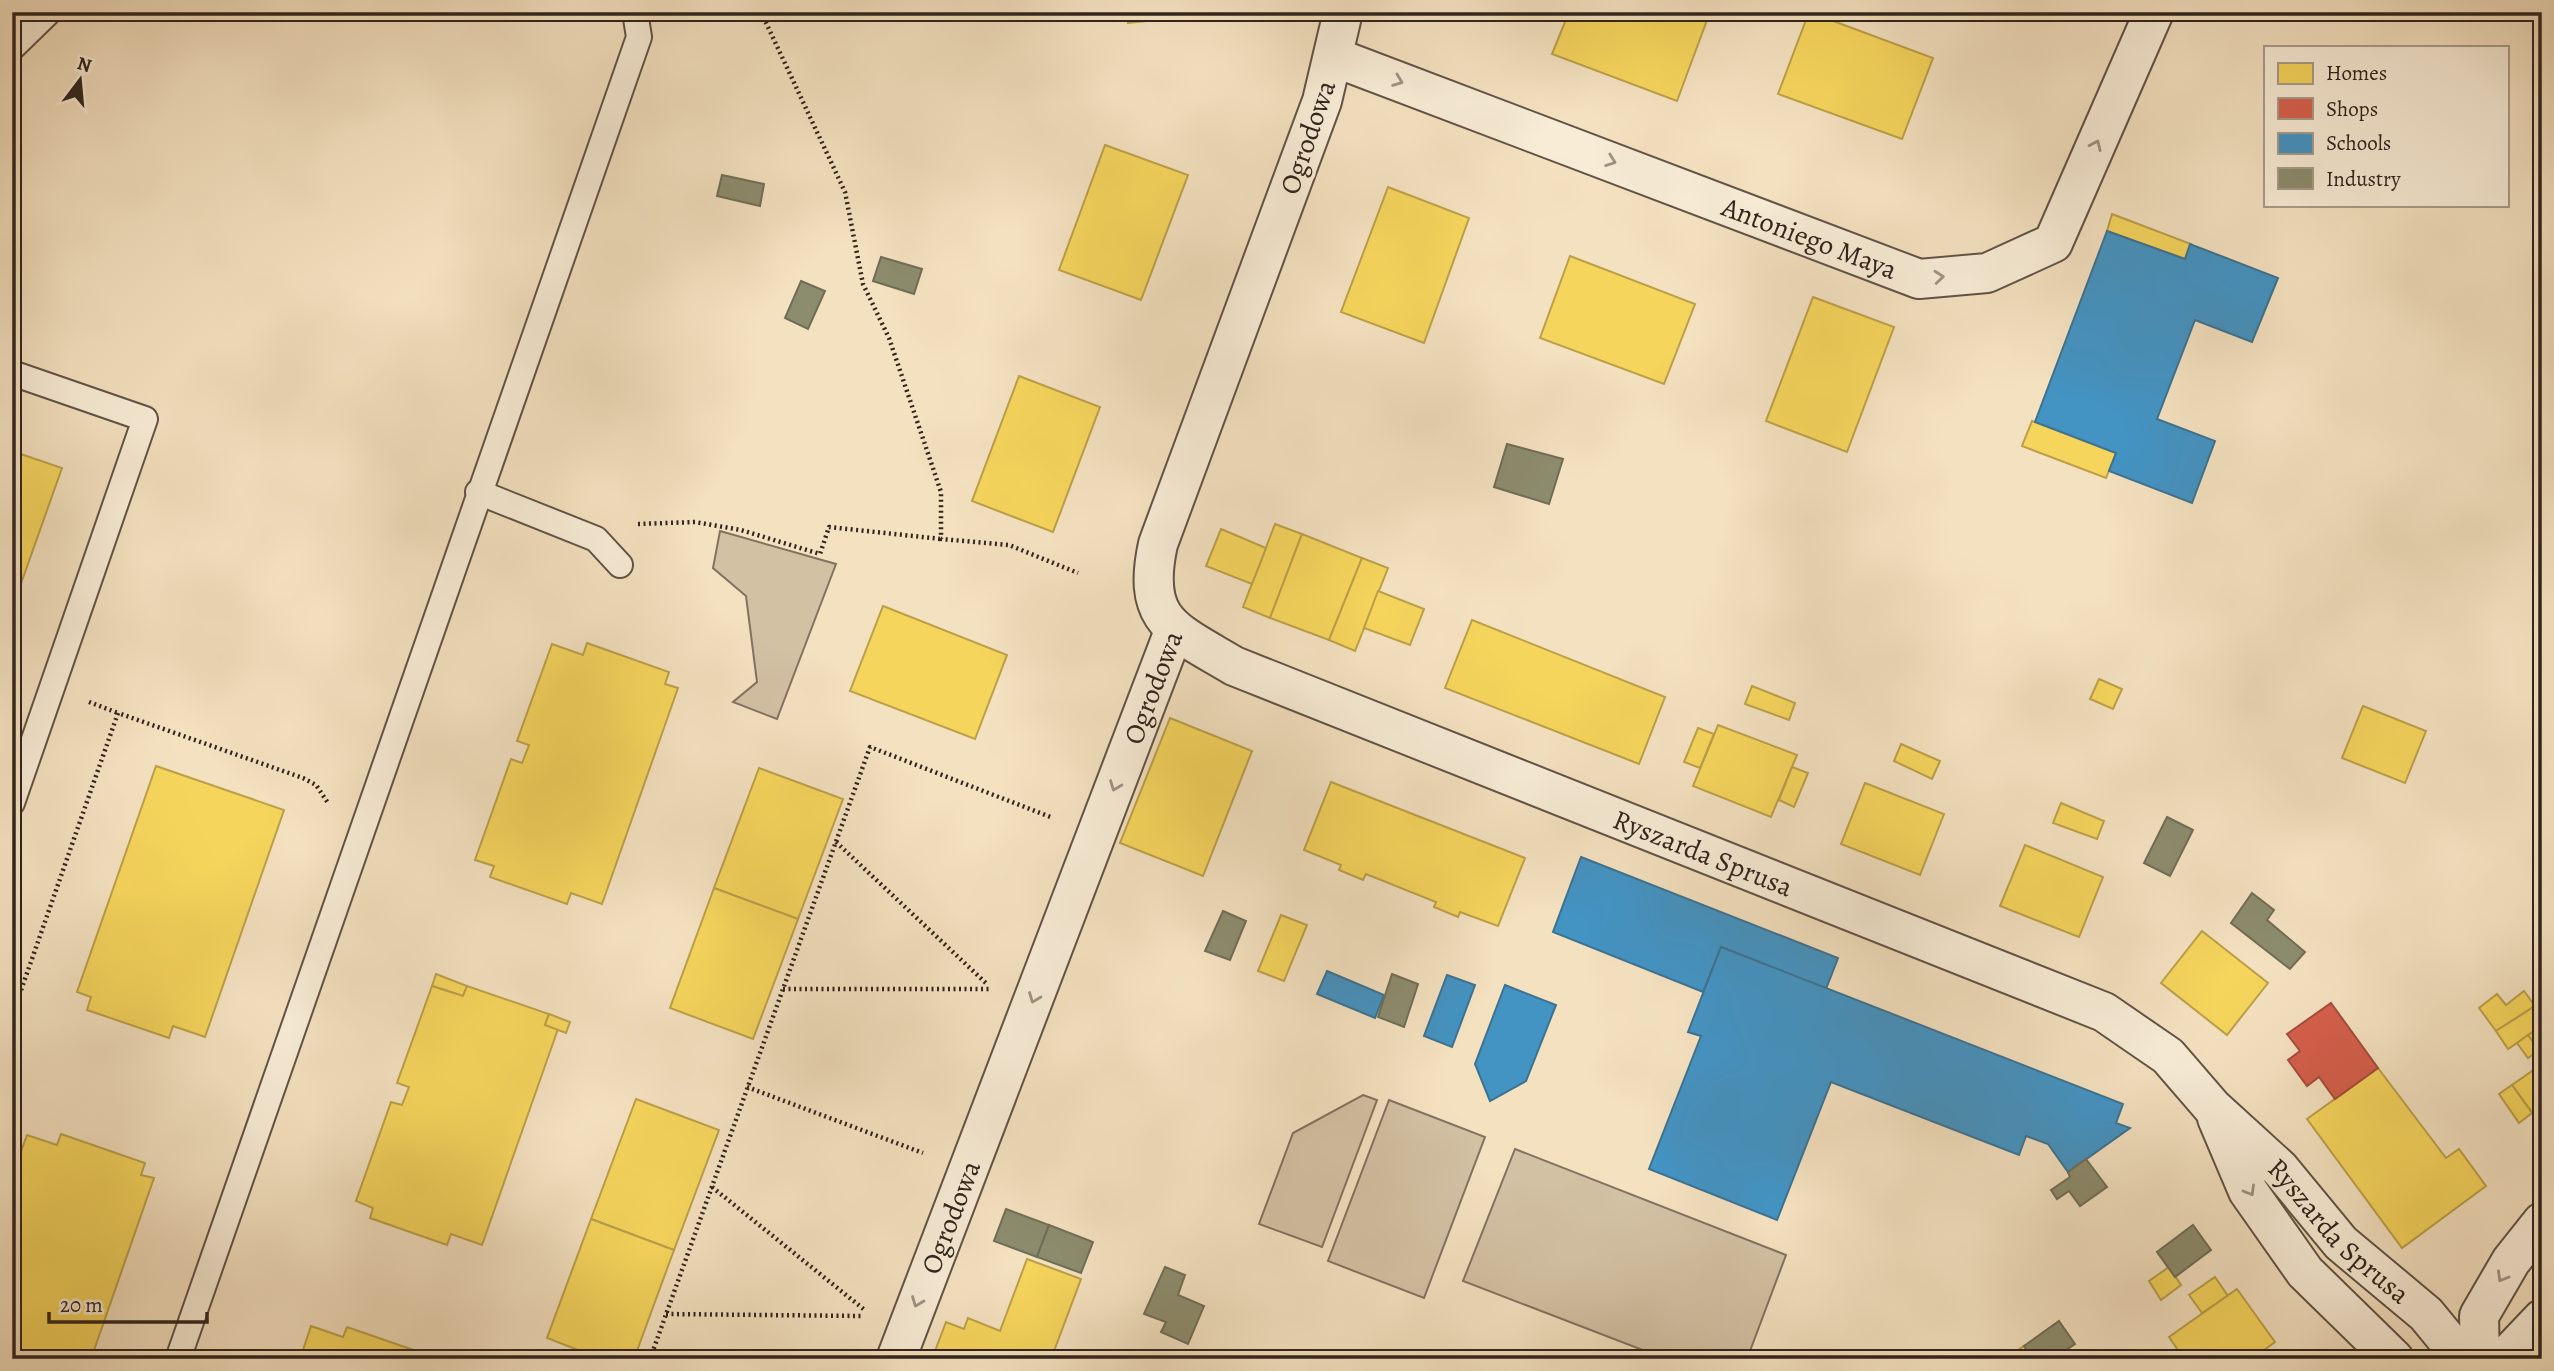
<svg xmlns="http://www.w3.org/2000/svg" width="2554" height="1371" font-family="Alegreya,serif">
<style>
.green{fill:#d3c1a4;stroke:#827260;stroke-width:2}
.homes{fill:#f6d55c;stroke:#bba049;stroke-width:2}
.shops{fill:#d6604d;stroke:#a44e3f;stroke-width:2}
.schools{fill:#4393c3;stroke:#3d7291;stroke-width:2}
.industry{fill:#8c8c6e;stroke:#706d56;stroke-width:2}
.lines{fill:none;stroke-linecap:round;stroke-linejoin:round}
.service-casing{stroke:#615346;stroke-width:28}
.minor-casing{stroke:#615346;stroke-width:42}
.tertiary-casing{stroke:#615346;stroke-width:42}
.path{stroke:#30241d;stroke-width:4.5;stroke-dasharray:2 3.5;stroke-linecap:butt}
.service{stroke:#f8ecd6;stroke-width:24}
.minor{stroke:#f8ecd6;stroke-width:38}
.tertiary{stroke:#f8ecd6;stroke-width:38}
.oneway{stroke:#9e9283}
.labels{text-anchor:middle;stroke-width:7;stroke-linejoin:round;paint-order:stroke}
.street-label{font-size:28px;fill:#30241d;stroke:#f8ecd6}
</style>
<rect width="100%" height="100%" fill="#f4e1c0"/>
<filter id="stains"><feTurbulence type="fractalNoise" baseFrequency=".00286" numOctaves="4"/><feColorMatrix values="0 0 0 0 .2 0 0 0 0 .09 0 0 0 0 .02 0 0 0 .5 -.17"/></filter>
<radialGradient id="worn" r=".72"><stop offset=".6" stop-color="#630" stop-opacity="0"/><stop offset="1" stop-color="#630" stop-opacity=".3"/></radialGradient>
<!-- green -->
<g class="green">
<polygon points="720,531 836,564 777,719 733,702 757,682 746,596 713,568"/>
<polygon points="1363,1095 1377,1100 1322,1247 1259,1224 1293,1133"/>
<polygon points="1389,1100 1485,1137 1424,1298 1328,1261"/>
<polygon points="1515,1149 1786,1255 1747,1359 1666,1359 1463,1281"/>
</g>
<!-- homes -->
<g class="homes">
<polygon points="1127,12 1214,12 1214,14 1128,23"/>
<polygon points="1569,12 1686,12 1707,20 1677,101 1552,54"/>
<polygon points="1809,12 1933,58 1902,139 1778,94"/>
<polygon points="1105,145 1188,175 1141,300 1059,270"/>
<polygon points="1388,187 1469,218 1424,343 1341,312"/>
<polygon points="2112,214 2191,244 2185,259 2107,231"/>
<polygon points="1570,256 1695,304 1664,384 1540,338"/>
<polygon points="1813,297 1894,327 1847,452 1766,421"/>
<polygon points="1019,376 1100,407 1053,532 972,501"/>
<polygon points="2032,421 2116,453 2106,478 2022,446"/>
<polygon points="12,451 62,468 12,609"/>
<polygon points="1275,524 1302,534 1270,618 1243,607"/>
<polygon points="1221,529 1266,548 1252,584 1206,566"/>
<polygon points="1302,534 1362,558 1329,640 1270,618"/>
<polygon points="1362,558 1388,568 1355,651 1329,640"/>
<polygon points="1378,591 1424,609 1410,645 1364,628"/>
<polygon points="883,606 1007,655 975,739 850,691"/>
<polygon points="1472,620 1665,697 1639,764 1445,688"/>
<polygon points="587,643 669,672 665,684 678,688 602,904 571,893 567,904 490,877 494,866 475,860 511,759 522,763 529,745 517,741 552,644 583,655"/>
<polygon points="2099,679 2122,689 2113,709 2090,699"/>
<polygon points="1752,686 1795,703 1789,720 1745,704"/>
<polygon points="2363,706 2426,731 2405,783 2342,758"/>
<polygon points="1170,718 1252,751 1203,876 1120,843"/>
<polygon points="1718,725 1797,755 1771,817 1693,786"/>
<polygon points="1698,728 1714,734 1700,768 1684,762"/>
<polygon points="1901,744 1940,761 1932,779 1894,761"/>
<polygon points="156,766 284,810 205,1037 173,1026 169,1038 87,1010 91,997 77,992"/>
<polygon points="1792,767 1808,773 1794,807 1779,800"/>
<polygon points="759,768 843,799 798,919 714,888"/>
<polygon points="1331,782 1525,858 1498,926 1460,912 1458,917 1434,907 1436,902 1366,874 1363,880 1339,870 1341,865 1304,850"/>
<polygon points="1865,783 1944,814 1920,875 1841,844"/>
<polygon points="2061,803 2104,821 2097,839 2053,823"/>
<polygon points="2025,845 2103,877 2079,937 2000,906"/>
<polygon points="714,888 798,919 753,1039 670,1008"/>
<polygon points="1281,915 1307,925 1284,981 1258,971"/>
<polygon points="2202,931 2268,983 2227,1035 2161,983"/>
<polygon points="436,974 467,986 463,996 432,986"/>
<polygon points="432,986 463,996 467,986 549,1014 545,1025 558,1029 482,1245 451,1234 447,1245 370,1218 373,1208 356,1201 391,1102 402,1105 409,1087 397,1083"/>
<polygon points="2524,991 2535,1006 2496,1031 2479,1008 2497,994 2506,1005"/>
<polygon points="2535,1006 2542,1016 2542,1026 2508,1049 2496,1031"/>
<polygon points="549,1014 570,1022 566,1033 545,1025"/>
<polygon points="2542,1026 2542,1049 2539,1050 2528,1035"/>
<polygon points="2528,1035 2539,1050 2528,1058 2517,1043"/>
<polygon points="2542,1064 2542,1126 2512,1085"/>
<polygon points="2378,1068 2446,1158 2459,1149 2486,1186 2402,1248 2307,1119"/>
<polygon points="2512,1085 2532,1113 2519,1123 2499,1094"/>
<polygon points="636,1099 719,1130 674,1250 591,1219"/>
<polygon points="61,1134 145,1163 141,1175 154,1178 91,1359 12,1359 12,1177 27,1135 57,1145"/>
<polygon points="591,1219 674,1250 634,1359 601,1359 547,1338"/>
<polygon points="1027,1259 1081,1279 1051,1359 932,1359 946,1322 964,1329 968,1318 1000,1331"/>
<polygon points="2169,1267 2181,1285 2161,1300 2149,1281"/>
<polygon points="2215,1277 2228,1296 2202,1313 2189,1295"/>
<polygon points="2237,1289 2275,1342 2252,1359 2184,1359 2169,1337"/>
<polygon points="311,1326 343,1337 347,1327 428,1355 427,1359 300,1359"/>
<polygon points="2024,1346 2033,1359 2005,1359"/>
</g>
<!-- shops -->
<polygon class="shops" points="2331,1003 2378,1068 2335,1099 2319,1077 2307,1086 2288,1060 2300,1051 2287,1034"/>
<!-- schools -->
<g class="schools">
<polygon points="2107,231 2185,259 2190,244 2278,278 2252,342 2195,320 2157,419 2215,441 2192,503 2109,471 2116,453 2035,422"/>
<polygon points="1581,857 1838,958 1826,989 1721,947 1703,992 1553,932"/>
<polygon points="1721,947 2123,1104 2116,1123 2130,1128 2068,1172 2048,1144 2026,1136 2019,1155 1831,1082 1777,1220 1649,1169 1701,1036 1688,1032"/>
<polygon points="1327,971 1384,995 1375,1018 1317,994"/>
<polygon points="1447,975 1475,985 1452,1047 1424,1036"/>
<polygon points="1505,985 1556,1005 1526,1081 1490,1101 1475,1064"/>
</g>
<!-- industry -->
<g class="industry">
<polygon points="722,175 764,184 760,206 717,196"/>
<polygon points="881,257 922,269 914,294 873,281"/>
<polygon points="801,281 825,291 808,329 785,318"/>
<polygon points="1507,444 1563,459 1549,504 1494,487"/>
<polygon points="2167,817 2193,830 2170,876 2144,863"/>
<polygon points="2252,893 2274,910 2267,920 2305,952 2290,969 2231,923"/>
<polygon points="1223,911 1246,921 1230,960 1205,951"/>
<polygon points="1392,974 1418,984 1404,1027 1378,1017"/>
<polygon points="2086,1159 2107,1187 2080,1206 2069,1191 2057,1199 2051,1190 2070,1177 2068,1172"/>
<polygon points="1006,1209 1049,1225 1037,1257 994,1241"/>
<polygon points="1049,1225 1093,1242 1081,1273 1037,1257"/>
<polygon points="2193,1225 2211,1250 2175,1277 2157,1252"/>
<polygon points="1165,1267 1185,1275 1178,1295 1204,1306 1188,1344 1161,1332 1166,1322 1144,1314"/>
<polygon points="2059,1321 2075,1344 2053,1359 2033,1359 2024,1346"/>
</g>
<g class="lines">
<!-- service casing -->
<g class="service-casing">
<g id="service">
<polyline points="12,48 49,12"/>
<polyline points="12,373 145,419 12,803"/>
<polyline points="478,492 596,539 620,565"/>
<polyline points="178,1359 639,37 635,12"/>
</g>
</g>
<!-- minor casing -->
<g class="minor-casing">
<g id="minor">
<path id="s1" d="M1334,57L1919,279L1987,273L2053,243L2154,12"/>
<path id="s2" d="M896,1359L1174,631"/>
</g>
</g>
<!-- tertiary casing -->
<g class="tertiary-casing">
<g id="tertiary">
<path id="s3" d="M1343,12L1322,101L1158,544C1141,622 1174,630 1234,666L2104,1012L2168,1056L2212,1107L2280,1169L2341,1243L2426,1314L2463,1359"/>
<polyline points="2217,1118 2248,1191 2305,1272 2394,1359"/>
<polyline points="2480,1359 2479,1316 2511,1261 2542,1222"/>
<polyline points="2504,1359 2542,1319"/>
</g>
</g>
<!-- path -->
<g class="path">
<polyline points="761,12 845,192 863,284 889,338 941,492 941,539 1009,545 1078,573"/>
<polyline points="638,524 695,522 741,530 820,554 829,527 941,539"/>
<polyline points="89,702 118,713"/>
<polyline points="836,842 988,985"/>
<polyline points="783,989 989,989"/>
<polyline points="12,1016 118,713 303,778 316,785 328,803"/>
<polyline points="747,1087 923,1153"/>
<polyline points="712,1187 866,1311"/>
<polyline points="666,1314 861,1316"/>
<polyline points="650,1359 870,747 1053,818"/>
</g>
<!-- service -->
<use href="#service" class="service"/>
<!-- minor -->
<use href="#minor" class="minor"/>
<!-- tertiary -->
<use href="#tertiary" class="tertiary"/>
</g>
<!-- one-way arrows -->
<defs><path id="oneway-chevron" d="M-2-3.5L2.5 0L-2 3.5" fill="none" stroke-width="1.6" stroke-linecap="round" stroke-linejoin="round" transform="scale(1.75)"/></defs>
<g class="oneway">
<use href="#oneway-chevron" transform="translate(1398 81) rotate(21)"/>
<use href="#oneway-chevron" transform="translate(2096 145) rotate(-66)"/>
<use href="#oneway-chevron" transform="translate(1611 161) rotate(20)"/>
<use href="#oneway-chevron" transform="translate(1939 277) rotate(-5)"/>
<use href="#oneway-chevron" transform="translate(1115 786) rotate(111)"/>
<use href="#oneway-chevron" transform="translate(1034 998) rotate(111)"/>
<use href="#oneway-chevron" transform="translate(2250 1191) rotate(60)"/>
<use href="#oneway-chevron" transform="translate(2502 1277) rotate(120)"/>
<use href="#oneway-chevron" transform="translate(917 1302) rotate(111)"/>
</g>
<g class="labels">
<!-- street labels -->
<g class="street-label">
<text transform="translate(1307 137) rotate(-71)" y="10">Ogrodowa</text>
<text dy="10" stroke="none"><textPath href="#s1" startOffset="509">Antoniego Maya</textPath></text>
<text dy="10" stroke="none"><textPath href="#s2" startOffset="719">Ogrodowa</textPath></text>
<text dy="10" stroke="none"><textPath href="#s3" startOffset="1230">Ryszarda Sprusa</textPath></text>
<text dy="10" stroke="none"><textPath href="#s2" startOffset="152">Ogrodowa</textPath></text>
<text dy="10" stroke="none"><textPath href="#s3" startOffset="1984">Ryszarda Sprusa</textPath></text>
</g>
</g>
<!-- margin -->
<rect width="2554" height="1371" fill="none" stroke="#f4e1c0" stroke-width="42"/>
<rect x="14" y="14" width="2526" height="1343" fill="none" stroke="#30241d" stroke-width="3.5"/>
<rect x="21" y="21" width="2512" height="1329" fill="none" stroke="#30241d" stroke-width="2"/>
<!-- legend -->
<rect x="2264" y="46" width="245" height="161" fill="#f8ecd6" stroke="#a89c8c" stroke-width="2"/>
<rect x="2278" y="63" width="35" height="21" fill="#f6d55c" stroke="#a89c8c" stroke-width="2"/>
<text x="2326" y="80" font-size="21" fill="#30241d">Homes</text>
<rect x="2278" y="98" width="35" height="21" fill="#d6604d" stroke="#a89c8c" stroke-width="2"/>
<text x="2326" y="116" font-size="21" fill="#30241d">Shops</text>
<rect x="2278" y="133" width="35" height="21" fill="#4393c3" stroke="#a89c8c" stroke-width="2"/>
<text x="2326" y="150" font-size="21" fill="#30241d">Schools</text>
<rect x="2278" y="168" width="35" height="21" fill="#8c8c6e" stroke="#a89c8c" stroke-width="2"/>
<text x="2326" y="186" font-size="21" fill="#30241d">Industry</text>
<!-- north arrow -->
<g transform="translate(80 80) rotate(16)" stroke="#f8ecd6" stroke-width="5" paint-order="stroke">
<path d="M0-5L12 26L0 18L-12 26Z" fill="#30241d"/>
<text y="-10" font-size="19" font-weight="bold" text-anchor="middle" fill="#30241d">N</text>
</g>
<!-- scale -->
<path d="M49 1312v10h158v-10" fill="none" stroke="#30241d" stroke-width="3.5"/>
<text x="60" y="1312" font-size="21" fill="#30241d" stroke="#f8ecd6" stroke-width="5" paint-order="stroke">20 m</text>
<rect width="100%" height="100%" filter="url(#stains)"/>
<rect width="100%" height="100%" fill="url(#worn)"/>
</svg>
